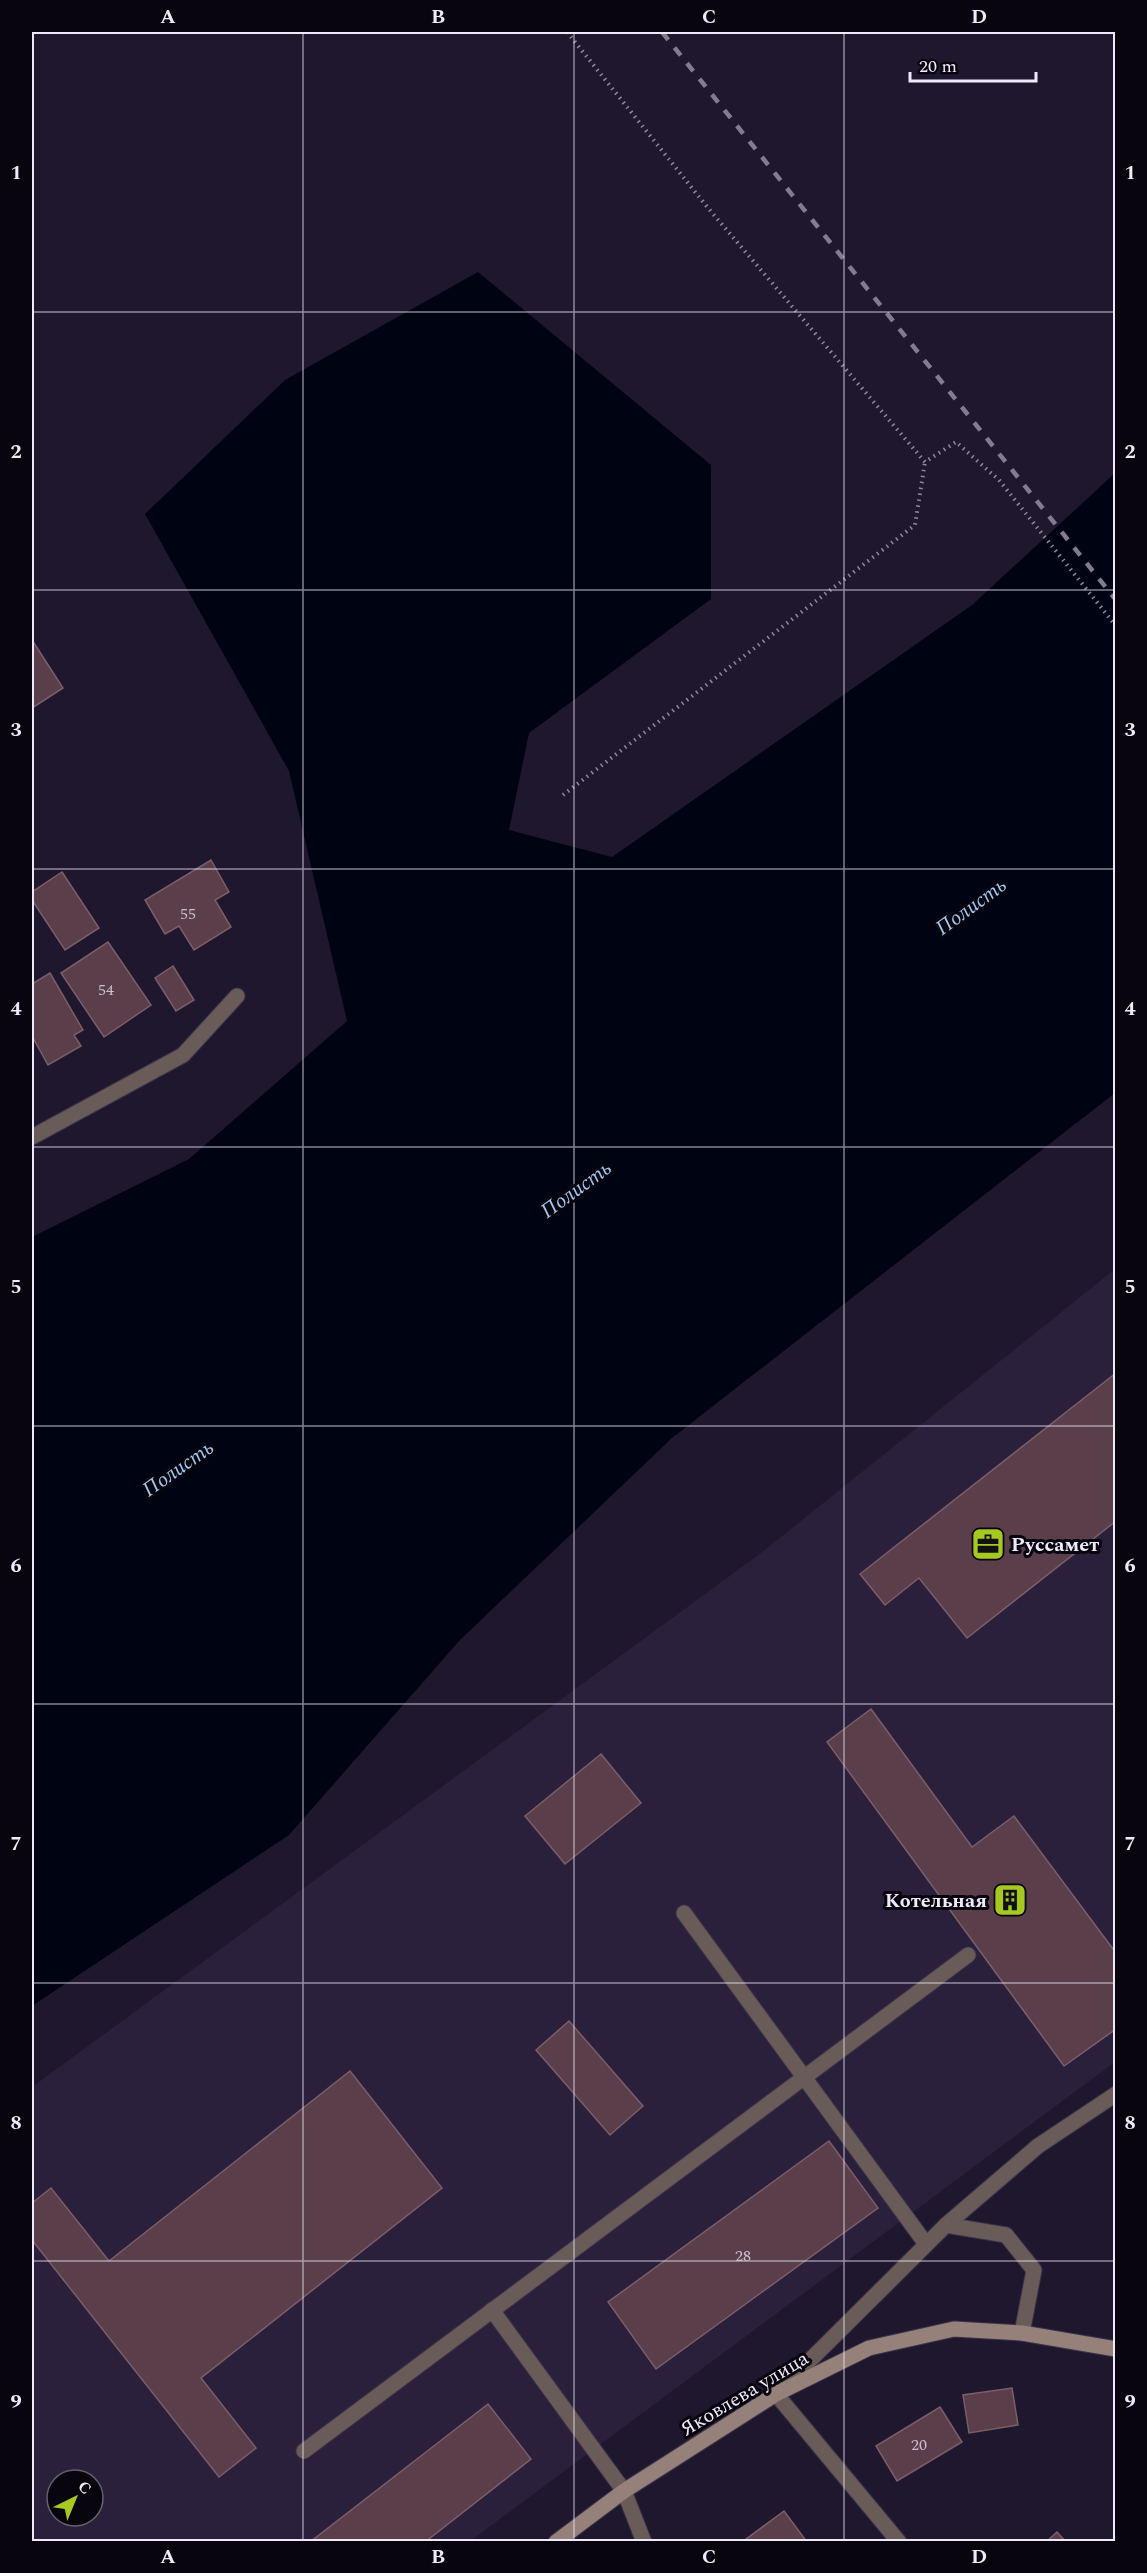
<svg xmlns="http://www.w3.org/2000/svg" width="1147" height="2573" font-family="Spectral,serif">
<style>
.built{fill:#2a203c;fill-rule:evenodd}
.water{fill:#000412}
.building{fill:#5a3f4a;stroke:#7c5d69;stroke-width:1.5}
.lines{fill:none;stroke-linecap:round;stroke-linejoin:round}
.lane-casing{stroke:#3c354b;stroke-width:17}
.street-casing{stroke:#3c354b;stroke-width:17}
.secondary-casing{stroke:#3c354b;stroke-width:17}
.path{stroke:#8e889b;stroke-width:4;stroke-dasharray:1.5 4.5;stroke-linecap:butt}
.lane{stroke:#695c58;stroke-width:15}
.street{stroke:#695c58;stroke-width:15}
.secondary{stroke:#95817a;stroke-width:15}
.rail{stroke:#837c90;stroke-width:4.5;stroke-dasharray:10 10;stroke-linecap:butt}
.grid{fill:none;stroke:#efeafa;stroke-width:1.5;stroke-opacity:0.55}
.labels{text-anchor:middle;stroke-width:6;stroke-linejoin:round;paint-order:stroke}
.number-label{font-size:16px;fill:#cabfce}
.poi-label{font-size:20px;font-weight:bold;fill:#efeafa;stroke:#08050e;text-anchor:start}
.street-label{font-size:20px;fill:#efeafa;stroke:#08050e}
.water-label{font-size:21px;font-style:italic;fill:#a1c9f0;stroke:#08050e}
.neatline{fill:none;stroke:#efeafa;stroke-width:2}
.grid-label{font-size:20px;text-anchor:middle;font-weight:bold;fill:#efeafa}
</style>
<rect width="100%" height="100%" fill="#1f172e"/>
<!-- built -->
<path class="built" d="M1115,1269V2062L469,2542L32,2541V2087L761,1553ZM57,2480H93V2516H57Z"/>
<!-- water -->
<polygon class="water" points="478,272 711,465 711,599 529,733 509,830 612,857 972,605 1115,473 1115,1093 672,1438 460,1640 289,1835 32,2006 32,1237 189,1159 347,1021 289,771 145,514 285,380"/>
<!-- building -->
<g class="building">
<polygon points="34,643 63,688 32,708 32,644"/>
<polygon points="211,860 229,892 215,900 231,927 194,950 179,926 165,934 145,900"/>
<polygon points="62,872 99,928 65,950 32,900 32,892"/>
<polygon points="108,942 151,1005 104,1037 61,973"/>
<polygon points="173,966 194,1000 176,1011 155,978"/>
<polygon points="50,973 83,1030 74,1035 81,1046 48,1065 32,1036 32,984"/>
<polygon points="1116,1373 1116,1521 967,1638 919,1578 885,1605 860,1574"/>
<polygon points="871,1709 972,1847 1014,1816 1116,1953 1116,2029 1064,2066 827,1742"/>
<polygon points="601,1754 641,1803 565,1864 525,1816"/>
<polygon points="569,2021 643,2106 610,2135 536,2050"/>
<polygon points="350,2071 442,2188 201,2378 256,2448 219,2477 32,2240 32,2203 51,2188 109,2261"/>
<polygon points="829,2141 878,2208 656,2369 608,2302"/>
<polygon points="1012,2388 1018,2425 969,2433 963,2395"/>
<polygon points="488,2404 531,2459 425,2542 310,2542"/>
<polygon points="940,2407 962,2442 897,2481 876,2446"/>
<polygon points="784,2511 807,2542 742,2542"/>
<polygon points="1057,2532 1066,2542 1046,2542"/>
</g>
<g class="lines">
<!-- lane casing -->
<g class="lane-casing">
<g id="lane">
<polyline points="684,1913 926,2244"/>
<polyline points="946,2225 1038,2146 1116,2094"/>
<polyline points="492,2310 624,2491 644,2542"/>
<polyline points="304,2451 968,1955"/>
<polyline points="899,2542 776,2394 946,2225 1006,2235 1034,2270 1022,2333"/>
</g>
</g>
<!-- street casing -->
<g class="street-casing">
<polyline id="street" points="32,1137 183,1055 237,996"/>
</g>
<!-- secondary casing -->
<g class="secondary-casing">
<polyline id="secondary" points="556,2542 624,2491 776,2394 869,2348 954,2329 1022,2333 1116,2349"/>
</g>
<!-- path -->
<g class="path">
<polyline points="567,32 708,208 925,462 956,442 999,480 1116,626"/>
<polyline points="563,795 915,525 925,462"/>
</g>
<!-- lane -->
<use href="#lane" class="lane"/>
<!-- street -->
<use href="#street" class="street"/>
<!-- secondary -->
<use href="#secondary" class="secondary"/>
<!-- rail -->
<polyline class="rail" points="662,32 1116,600"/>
</g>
<!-- grid -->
<path class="grid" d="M303,32V2542M574,32V2542M844,32V2542M32,312H1116M32,590H1116M32,869H1116M32,1147H1116M32,1426H1116M32,1704H1116M32,1983H1116M32,2261H1116"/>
<!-- icons -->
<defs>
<g id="office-square" transform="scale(1.725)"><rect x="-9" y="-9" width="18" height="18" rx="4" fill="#a6c820" stroke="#08050e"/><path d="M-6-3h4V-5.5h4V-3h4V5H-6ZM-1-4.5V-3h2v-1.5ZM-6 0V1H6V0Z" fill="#111"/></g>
<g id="building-square" transform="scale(1.725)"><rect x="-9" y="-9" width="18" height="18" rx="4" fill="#a6c820" stroke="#08050e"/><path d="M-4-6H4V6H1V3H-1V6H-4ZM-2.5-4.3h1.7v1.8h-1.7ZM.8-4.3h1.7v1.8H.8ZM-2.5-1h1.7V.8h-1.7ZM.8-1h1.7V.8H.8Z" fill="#111"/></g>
</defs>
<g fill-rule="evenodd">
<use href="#office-square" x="988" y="1544"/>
<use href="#building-square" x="1010" y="1900"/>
</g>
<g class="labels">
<!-- number labels -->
<g class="number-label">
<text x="188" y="919">55</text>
<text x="106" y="995">54</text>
<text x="743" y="2261">28</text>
<text x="919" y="2450">20</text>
</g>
<!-- poi labels -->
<g class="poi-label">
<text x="1011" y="1551">Руссамет</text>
<text x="987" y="1907" text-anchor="end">Котельная</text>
</g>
<!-- street labels -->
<g class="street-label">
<text transform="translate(744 2393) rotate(-31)" y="7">Яковлева улица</text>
</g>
<!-- water labels -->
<g class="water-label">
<text transform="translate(971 906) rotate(-36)" y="7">Полисть</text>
<text transform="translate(576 1189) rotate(-36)" y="7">Полисть</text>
<text transform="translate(178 1468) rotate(-35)" y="7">Полисть</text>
</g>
</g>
<!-- border -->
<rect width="1147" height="2573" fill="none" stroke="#08050e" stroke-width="66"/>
<!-- north arrow -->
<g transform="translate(75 2498) rotate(43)"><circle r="28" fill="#08050e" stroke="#64616c" stroke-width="1.5"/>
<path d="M0-4.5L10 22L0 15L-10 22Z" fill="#a6c820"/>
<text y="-9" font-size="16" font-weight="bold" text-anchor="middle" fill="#efeafa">С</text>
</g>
<!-- scale -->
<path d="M910 72v9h126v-9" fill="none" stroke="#efeafa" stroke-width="3"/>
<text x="919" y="72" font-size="18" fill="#efeafa" stroke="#08050e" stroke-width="4.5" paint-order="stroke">20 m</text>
<rect x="33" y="33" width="1081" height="2507" class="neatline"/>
<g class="grid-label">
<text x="168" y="23">A</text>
<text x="438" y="23">B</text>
<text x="709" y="23">C</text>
<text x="979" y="23">D</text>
<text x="16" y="179">1</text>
<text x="1130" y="179">1</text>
<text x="16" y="458">2</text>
<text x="1130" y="458">2</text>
<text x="16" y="736">3</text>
<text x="1130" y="736">3</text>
<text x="16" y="1015">4</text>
<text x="1130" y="1015">4</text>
<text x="16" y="1293">5</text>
<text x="1130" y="1293">5</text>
<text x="16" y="1572">6</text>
<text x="1130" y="1572">6</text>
<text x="16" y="1850">7</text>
<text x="1130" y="1850">7</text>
<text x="16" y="2129">8</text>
<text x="1130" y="2129">8</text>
<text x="16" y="2408">9</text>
<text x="1130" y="2408">9</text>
<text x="168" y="2563">A</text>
<text x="438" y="2563">B</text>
<text x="709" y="2563">C</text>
<text x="979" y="2563">D</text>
</g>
</svg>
